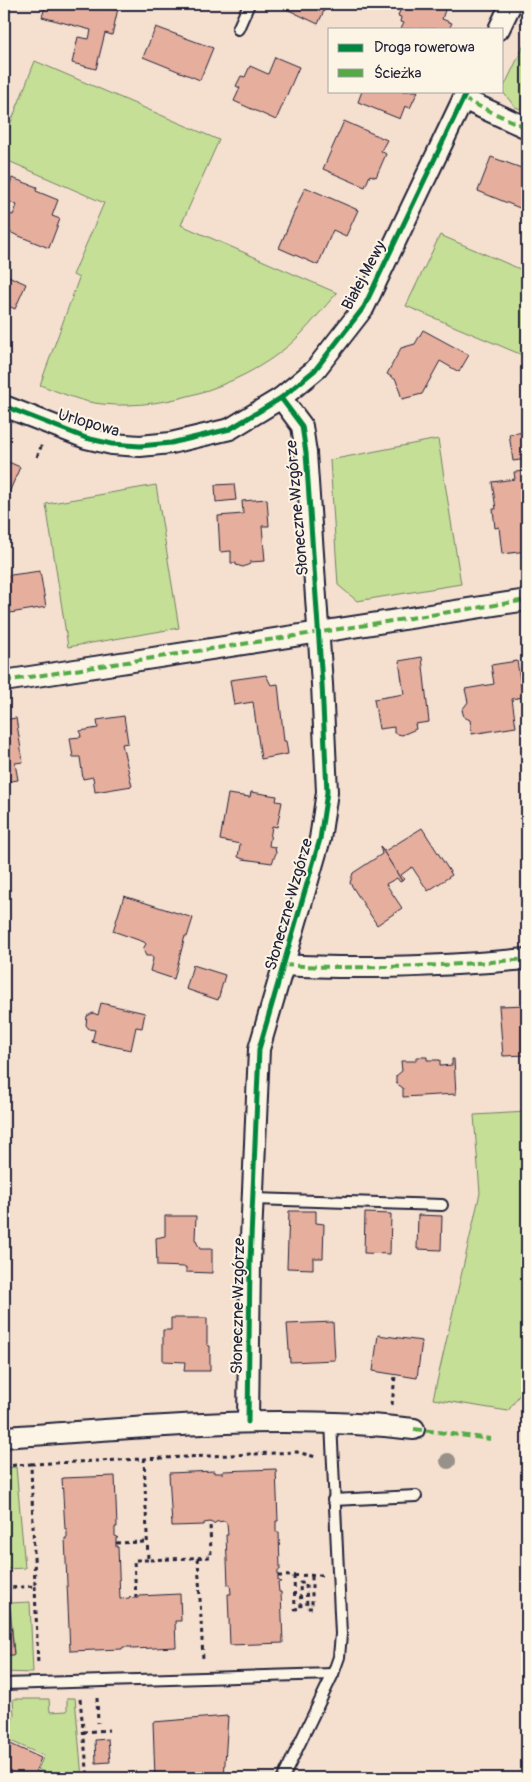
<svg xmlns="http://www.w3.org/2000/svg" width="531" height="1782" font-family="Pangolin,sans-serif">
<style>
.green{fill:#c5df96;stroke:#748068}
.building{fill:#e6ae9d;stroke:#22223b}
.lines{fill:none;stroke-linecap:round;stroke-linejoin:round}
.lane-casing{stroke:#22223b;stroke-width:14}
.street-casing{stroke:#22223b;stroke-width:24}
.path{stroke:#22223b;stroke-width:3;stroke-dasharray:4 4;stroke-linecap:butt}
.lane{stroke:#fcf5e5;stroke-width:10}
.street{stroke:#fcf5e5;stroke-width:20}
.quiet{stroke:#53aa46;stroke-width:4;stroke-dasharray:8 4;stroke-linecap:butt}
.cycleway-casing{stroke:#fcf5e5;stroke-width:8}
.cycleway{stroke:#00873e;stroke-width:5}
.tree{fill:#98918a}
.labels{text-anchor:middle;stroke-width:4;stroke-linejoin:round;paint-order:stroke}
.street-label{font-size:16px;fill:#22223b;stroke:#fcf5e5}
</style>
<rect width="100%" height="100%" fill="#f5e0cf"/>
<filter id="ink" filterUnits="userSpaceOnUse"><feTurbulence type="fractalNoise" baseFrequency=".02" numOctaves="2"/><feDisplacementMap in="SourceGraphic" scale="10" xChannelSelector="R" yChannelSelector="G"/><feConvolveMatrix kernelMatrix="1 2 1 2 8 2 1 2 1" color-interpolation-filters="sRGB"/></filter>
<g filter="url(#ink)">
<!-- green -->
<g class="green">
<polygon points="527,39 527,111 515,107 502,91"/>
<path d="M35,61L219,140L181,225L337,293C324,307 312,323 299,336C252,383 167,411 102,404C81,402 59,392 40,385L79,278L73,275L104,203L4,159V140Z"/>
<polygon points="440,235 527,272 527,357 406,306"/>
<polygon points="438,439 461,584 357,601 338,585 330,460"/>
<polygon points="156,485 179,628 68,647 46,504"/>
<polygon points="527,1112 527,1384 508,1411 433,1399 480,1193 474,1115"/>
<polygon points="16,1467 25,1568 7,1569 4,1545 4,1468"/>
<polygon points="30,1602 33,1673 4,1672 4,1655 14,1654 10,1603"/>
<polygon points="67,1698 75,1698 82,1778 40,1778 43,1772 38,1769 44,1756 4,1738 14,1715 13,1699 49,1699 50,1712 67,1711"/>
</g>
<!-- building -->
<g class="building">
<polygon points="4,4 12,4 4,23"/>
<polygon points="46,4 93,4 116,10 119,4 112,35 105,33 96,69 72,63 78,37 89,39 91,30 42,17"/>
<polygon points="276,4 327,4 318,24"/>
<polygon points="402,4 447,4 442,19 452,23 449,29 401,29 404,23 400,22 401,17 398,16"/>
<polygon points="156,27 213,48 200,80 143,57"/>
<polygon points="275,57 299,67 276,120 234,101 240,88 236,86 241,76 245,77 250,66 268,74"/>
<polygon points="362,91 418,91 410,108 405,106 400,119 358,102"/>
<polygon points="344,121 387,140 381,151 386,154 383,161 376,177 370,175 365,187 323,169"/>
<polygon points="491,157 527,170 527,211 478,191"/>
<polygon points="12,178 37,187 36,191 58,200 52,216 60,219 49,248 4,230 9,214 13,215 17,205 4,200"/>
<polygon points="305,187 358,210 346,236 333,230 318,265 279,248"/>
<polygon points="4,274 26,284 15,309 4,304"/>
<polygon points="423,330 469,355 459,372 440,361 422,394 402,399 396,380 387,374 401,348 415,344"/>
<polygon points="527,432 527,459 513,461 509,434"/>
<polygon points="4,460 20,467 8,495 4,493"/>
<polygon points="527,471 527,551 502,554 499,527 495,528 493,509 496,509 492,482 515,479 514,472"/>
<polygon points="234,484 236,500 216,502 215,485"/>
<polygon points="267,499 269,526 262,526 265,561 250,562 250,564 243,567 236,565 236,563 231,563 231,551 220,552 218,516 243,514 242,501"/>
<polygon points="40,571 46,607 4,614 4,576"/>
<polygon points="422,657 429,722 415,724 416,729 402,735 394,733 394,727 379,729 374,699 404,694 399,661"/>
<polygon points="517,661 523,697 512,699 516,727 472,734 470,720 464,717 462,710 468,702 465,689 494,684 491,665"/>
<polygon points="266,675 271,685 278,684 284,741 286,741 288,754 261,759 253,702 234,705 230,680"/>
<polygon points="124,716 128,743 122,744 132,786 95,792 93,777 83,779 80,757 73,757 70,738 81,737 80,731 98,728 97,720"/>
<polygon points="16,718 23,762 15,763 18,780 4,782 4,720"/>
<polygon points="251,792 277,796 276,801 282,802 277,827 272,826 269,846 275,847 276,853 272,863 243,859 238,857 240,844 220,840 228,794 250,797"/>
<polygon points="422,828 452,875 428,891 412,867 401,875 404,879 402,881 380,846 385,851"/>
<polygon points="380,846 402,881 400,882 397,878 386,884 402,908 377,925 350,883 353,873 382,854"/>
<polygon points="124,896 193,918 187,937 185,936 174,979 150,971 153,959 152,956 146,956 143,949 146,944 144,942 113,931"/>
<polygon points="193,965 225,975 218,1000 186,989"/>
<polygon points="101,1003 145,1013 142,1028 136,1027 131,1050 92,1042 95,1030 89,1029 86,1025 87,1016 93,1013 98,1015"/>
<polygon points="527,1005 527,1055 503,1056 499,1006"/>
<polygon points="416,1057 427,1057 427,1060 440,1060 440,1066 452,1065 452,1059 454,1059 456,1094 403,1097 403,1088 396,1083 396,1076 402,1071 401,1061 416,1061"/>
<polygon points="289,1211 316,1211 316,1223 324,1224 323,1258 313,1258 313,1269 287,1268"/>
<polygon points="365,1213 391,1214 390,1254 364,1253"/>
<polygon points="418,1215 442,1216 441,1250 417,1249"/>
<polygon points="165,1216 196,1216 195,1239 200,1249 212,1249 212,1273 186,1272 186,1267 157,1266 156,1238 165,1236"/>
<polygon points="171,1318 207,1318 207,1345 210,1346 210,1371 184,1371 185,1362 163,1361 163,1330 171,1330"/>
<polygon points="333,1322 335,1360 290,1362 287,1324"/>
<polygon points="378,1335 422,1341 417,1378 373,1371"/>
<polygon points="276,1469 278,1521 276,1521 276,1532 279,1532 280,1570 278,1570 278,1580 281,1582 278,1582 279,1592 281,1592 283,1643 230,1645 228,1594 231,1594 230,1584 228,1585 226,1535 228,1535 227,1524 225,1521 216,1522 214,1524 210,1522 204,1523 204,1525 172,1526 169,1473 214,1471 214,1473 223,1473 223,1471"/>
<polygon points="115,1476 117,1527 115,1527 115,1536 118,1538 116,1538 116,1547 118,1547 120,1599 129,1598 130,1596 132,1598 139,1598 139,1596 180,1594 181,1621 175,1621 176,1647 132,1649 132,1647 123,1647 122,1649 70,1651 65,1538 67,1538 67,1529 65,1529 62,1478"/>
<polygon points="4,1545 14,1655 4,1655"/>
<polygon points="228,1716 224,1778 155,1778 153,1722"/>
<polygon points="108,1739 110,1762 96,1763 95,1740"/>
<polygon points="4,1741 41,1758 36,1770 40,1773 38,1778 4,1778"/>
</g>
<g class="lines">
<!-- lane casing -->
<g class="lane-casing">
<g id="lane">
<polyline points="238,29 249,4"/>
<polyline points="254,1199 442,1205"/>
<polyline points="333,1500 416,1496"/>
<polyline points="4,1684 333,1674"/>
<polyline points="283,1778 333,1674 339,1657 341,1634 331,1422"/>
</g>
</g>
<!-- street casing -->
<g class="street-casing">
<g id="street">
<polyline points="499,29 511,4"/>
<polyline points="463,99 527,128"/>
<polyline points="4,406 86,438 112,444 140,446 171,443 230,429 281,398 315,370 364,307 467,91"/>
<polyline points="4,681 527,600"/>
<path d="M284,965C366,970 446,966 527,959"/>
<polyline points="248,1422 250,1262 259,1049 320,839 327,792 322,684 306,453 302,426 281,398"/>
<path d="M4,1437C140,1428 278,1413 414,1429"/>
</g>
</g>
<!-- path -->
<g class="path">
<polyline points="37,457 42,444"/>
<polyline points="392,1405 395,1376"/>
<polyline points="144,1458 148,1560 211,1557 210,1522"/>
<polyline points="31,1464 297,1452 316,1457"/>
<polyline points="4,1466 31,1464 35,1586 9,1588"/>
<polyline points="116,1543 147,1542"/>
<polyline points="198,1558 203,1660"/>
<polyline points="278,1576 322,1575"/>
<polyline points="294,1576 295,1609 301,1608 300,1583 306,1583 307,1608 312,1608 312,1575"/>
<polyline points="35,1586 38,1666"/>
<polyline points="136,1598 134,1560 148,1560"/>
<polyline points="97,1698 98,1723"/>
<polyline points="80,1699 88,1778"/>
<polyline points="4,1724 8,1715 8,1701"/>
<polyline points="83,1732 109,1730"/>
</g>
<!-- lane -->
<use href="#lane" class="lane"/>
<!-- street -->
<use href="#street" class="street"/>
<!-- quiet -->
<g class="quiet">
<polyline points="463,99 527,128"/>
<polyline points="4,681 527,600"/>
<path d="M284,965C366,970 446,966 527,959"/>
<polyline points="414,1429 491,1439"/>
</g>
<!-- cycleway casing -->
<g class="cycleway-casing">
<g id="cycleway">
<polyline points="4,406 86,438 112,444 140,446 171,443 230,429 281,398 315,370 364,307 467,91"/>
<polyline points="248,1422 250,1262 259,1049 320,839 327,792 322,684 306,453 302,426 281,398"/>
</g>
</g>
<!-- cycleway -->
<use href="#cycleway" class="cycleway"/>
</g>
<!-- trees -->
<circle class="tree" cx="448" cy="1461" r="8"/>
</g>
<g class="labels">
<!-- street labels -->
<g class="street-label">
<text transform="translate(363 275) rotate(-62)" y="6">Białej Mewy</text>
<text transform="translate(89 422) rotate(16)" y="6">Urlopowa</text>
<text transform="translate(296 508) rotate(-95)" y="6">Słoneczne Wzgórze</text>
<text transform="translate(288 904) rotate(-74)" y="6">Słoneczne Wzgórze</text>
<text transform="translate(237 1306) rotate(-89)" y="6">Słoneczne Wzgórze</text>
</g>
</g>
<!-- margin -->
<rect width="531" height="1782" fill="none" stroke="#fcf5e5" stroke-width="20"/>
<rect x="10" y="10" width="511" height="1762" fill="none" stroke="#22223b" stroke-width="2" filter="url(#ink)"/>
<!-- legend -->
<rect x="328" y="28" width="175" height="65" fill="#fcf5e5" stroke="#a5a1a1"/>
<rect x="338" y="44" width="25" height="8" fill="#00873e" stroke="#a5a1a1"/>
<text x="374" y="52" font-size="15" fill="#22223b">Droga rowerowa</text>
<rect x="338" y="69" width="25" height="8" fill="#53aa46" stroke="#a5a1a1"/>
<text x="374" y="78" font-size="15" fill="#22223b">Ścieżka</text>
</svg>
